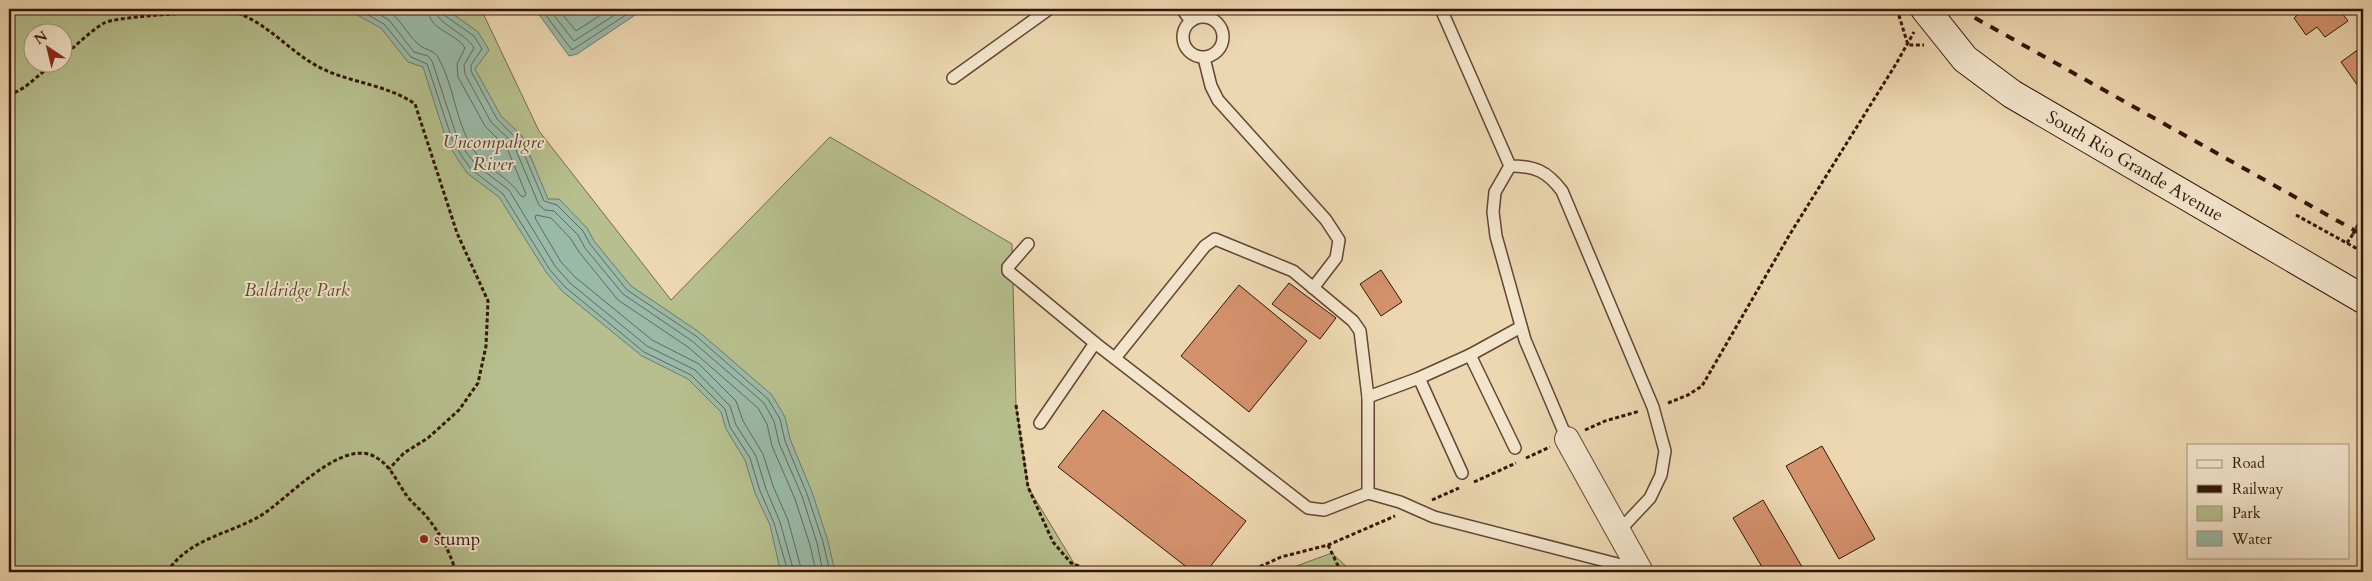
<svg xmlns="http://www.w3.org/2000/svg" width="2372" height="581" font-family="Cardo,serif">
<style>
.green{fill:#b6bf8d;stroke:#746a4b;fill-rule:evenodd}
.water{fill:#99baa8;stroke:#707868}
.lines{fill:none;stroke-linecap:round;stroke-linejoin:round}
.shore{stroke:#666858;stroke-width:1}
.building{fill:#d3916c;stroke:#331509}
.lane-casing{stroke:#614633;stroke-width:14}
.street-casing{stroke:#614633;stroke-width:26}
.secondary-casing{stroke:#331509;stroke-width:30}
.path{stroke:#331509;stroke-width:3;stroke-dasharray:4 2.5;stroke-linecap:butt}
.lane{stroke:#f3e5cc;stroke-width:11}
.street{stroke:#f3e5cc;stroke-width:24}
.secondary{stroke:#f3e5cc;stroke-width:28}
.rail{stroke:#331509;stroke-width:4;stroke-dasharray:9 9;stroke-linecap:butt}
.path-bridge{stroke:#331509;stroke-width:3;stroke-dasharray:4 2.5;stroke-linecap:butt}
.poi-dot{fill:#8f2418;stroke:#f3e5cc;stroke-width:2}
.labels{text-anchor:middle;stroke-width:4;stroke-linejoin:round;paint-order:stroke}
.street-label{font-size:18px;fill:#331509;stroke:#f3e5cc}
.park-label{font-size:18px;font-style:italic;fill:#5a4831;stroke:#f3e5cc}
.poi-label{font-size:18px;fill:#331509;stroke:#f3e5cc;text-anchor:start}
.water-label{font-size:19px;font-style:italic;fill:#524739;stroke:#f3e5cc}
</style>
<rect width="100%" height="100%" fill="#ecd7b0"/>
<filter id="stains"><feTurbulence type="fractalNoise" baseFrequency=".004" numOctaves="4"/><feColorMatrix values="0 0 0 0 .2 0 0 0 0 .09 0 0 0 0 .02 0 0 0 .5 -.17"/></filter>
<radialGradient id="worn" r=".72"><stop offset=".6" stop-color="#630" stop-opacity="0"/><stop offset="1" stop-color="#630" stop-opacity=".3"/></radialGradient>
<!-- green -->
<g class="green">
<path d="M9,9H481L539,131L671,300L830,137L1012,244L1016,405L1028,487L1075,565L1098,572H9ZM32,32H62V62H32Z"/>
<polygon points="1332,553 1352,572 1280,572"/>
</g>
<!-- water -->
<g class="water">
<polygon points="346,9 446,9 478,32 489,50 475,69 501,116 522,136 548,199 559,199 587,228 594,241 631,286 699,332 772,395 785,417 790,439 812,492 828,541 835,572 783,572 779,565 770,525 755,493 745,460 726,429 721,412 688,379 642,356 562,291 546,272 499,197 467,173 457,158 447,142 423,67 408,62 381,28"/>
<polygon points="535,9 644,9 577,54 569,56"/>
</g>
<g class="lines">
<!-- shore -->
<g class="shore">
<polyline points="357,9 384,24 411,57 427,64 452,139 461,155 471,169 503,194 550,270 565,287 644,352 691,375 725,409 730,427 750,458 760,491 774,523 788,572"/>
<polyline points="370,9 389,20 414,52 428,56 432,61 457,137 466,152 476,165 509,190 555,266 570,283 647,346 695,370 730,406 736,425 756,456 766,489 780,522 794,572"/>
<path d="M385,9C400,17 406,33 418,44C424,50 433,49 438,57C454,85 455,120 472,148C485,168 508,176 521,196L524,197L526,194L507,148L485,126L458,77L457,64L465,48C455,32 429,31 428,9"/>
<path d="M435,9C436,24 466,33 474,48L464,65L465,74L491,122L513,143L539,205L545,210L554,211L578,235L585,248L623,294L692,341L764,403L774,421L779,443L802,496L817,543L823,572"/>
<polyline points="442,9 444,15 474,36 482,49 471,65 471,71 497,119 518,140 544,201 557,205 583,231 590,244 627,290 696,336 768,399 780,419 785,441 807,494 823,542 830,572"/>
<polyline points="541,9 572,50 635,9"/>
<polyline points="549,9 574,41 624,9"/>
<polyline points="558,9 576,31 610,9"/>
<polyline points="802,572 788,520 773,486 763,454 743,421 736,401 699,364 652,340 575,277 561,262 535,218 536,215 551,218 571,239 579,252 618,300 688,347 758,408 767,424 772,446 795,499 810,545 816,572"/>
</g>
</g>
<!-- building -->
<g class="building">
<polygon points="2304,9 2339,9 2348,21 2325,37 2317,27 2306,35 2294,18"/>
<polygon points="2363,46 2363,93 2341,62"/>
<polygon points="1381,270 1402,302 1381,316 1360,284"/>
<polygon points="1289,283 1336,318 1320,339 1272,304"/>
<polygon points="1239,285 1307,341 1249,412 1181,356"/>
<polygon points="1103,410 1246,521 1206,572 1193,572 1058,467"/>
<polygon points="1822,446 1875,539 1839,559 1786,466"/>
<polygon points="1763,500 1805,572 1765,572 1733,518"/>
</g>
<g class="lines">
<!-- lane casing -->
<g class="lane-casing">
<g id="lane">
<polyline points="1182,9 1191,21"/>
<path d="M1441,9L1510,166C1535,166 1547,171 1562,191L1653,407L1665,451L1661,475L1650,498L1618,532"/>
<circle cx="1203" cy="37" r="20"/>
<polyline points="1204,58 1211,86 1218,100 1326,220 1339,240 1336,258 1313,288"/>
<polyline points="953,78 1049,9"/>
<polyline points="1510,166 1495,192 1493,212 1496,236 1525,340 1567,439"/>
<polyline points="1028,244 1008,267 1008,271 1095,343"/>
<polyline points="1470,355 1521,327"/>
<polyline points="1115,358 1205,246 1215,239 1293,271 1353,321 1360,331 1368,397 1368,493"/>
<polyline points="1419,378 1462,473"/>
<polyline points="1368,397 1419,378 1470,355 1515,448"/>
<polyline points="1040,423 1095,343 1308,508 1324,510 1368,493 1400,502 1434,517 1625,566 1636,564"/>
</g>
</g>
<!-- street casing -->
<g class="street-casing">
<polyline id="street" points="1567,439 1641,572"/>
</g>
<!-- secondary casing -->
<g class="secondary-casing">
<g id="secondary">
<path id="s1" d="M1925,9L1965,59L2012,94L2363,299"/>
</g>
</g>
<!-- path -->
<g class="path">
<polyline points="1897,9 1908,45 1924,45"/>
<path d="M62,57C76,46 89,32 104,23C116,16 229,9 240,14C271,26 293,55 323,69C352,83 388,85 415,104L457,233L488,301L486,346L478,383L459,410L428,438L404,453L389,469"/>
<polyline points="9,96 25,87 55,62"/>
<polyline points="2296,215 2363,252"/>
<polyline points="2359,223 2363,216"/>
<polyline points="2347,243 2353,234"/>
<polyline points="1668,403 1688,395 1702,386 1790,234 1896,64 1914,32"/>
<polyline points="1016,405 1028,487 1053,542 1071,563 1093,572"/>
<polyline points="1585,430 1605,421 1640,411"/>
<polyline points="1526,458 1550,447"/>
<polyline points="1474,482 1516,463"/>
<polyline points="1432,500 1459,488"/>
<polyline points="1328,545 1341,572"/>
<path d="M167,572C190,538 227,535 260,516C286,501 343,435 377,458C391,466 398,484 407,496C413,504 420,509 426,516C440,533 449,550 456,572"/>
<polyline points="1248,572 1281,557 1328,545 1395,516"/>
</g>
<!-- lane -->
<use href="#lane" class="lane"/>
<!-- street -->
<use href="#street" class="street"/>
<!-- secondary -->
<use href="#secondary" class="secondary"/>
<!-- rail -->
<polyline class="rail" points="1959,9 2363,235"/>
<!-- path-bridge -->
<polyline class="path-bridge" points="2353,234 2359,223"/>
</g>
<!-- markers -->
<circle class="poi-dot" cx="424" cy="539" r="5"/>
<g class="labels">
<!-- street labels -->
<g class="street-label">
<text dy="6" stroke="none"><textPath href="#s1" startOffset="265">South Rio Grande Avenue</textPath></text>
</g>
<!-- park labels -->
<g class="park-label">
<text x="297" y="296">Baldridge Park</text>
</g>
<!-- poi labels -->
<g class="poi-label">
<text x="434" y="545">stump</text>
</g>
<!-- water labels -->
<g class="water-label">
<text x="493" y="148">Uncompahgre<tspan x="493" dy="22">River</tspan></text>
</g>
</g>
<!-- margin -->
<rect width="2372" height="581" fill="none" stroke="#ecd7b0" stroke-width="30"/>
<rect x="10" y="10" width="2352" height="561" fill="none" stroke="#331509" stroke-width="2.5"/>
<rect x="15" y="15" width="2342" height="551" fill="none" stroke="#331509"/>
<!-- legend -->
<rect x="2187" y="444" width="162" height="115" fill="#f3e5cc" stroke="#a6927e"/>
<rect x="2197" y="460" width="25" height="8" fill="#f3e5cc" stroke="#a6927e"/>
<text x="2232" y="468" font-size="15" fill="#331509">Road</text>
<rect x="2197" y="485" width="25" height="8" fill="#331509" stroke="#a6927e"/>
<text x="2232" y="494" font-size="15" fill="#331509">Railway</text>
<rect x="2197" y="506" width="25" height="15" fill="#b6bf8d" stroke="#a6927e"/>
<text x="2232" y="518" font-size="15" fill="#331509">Park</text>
<rect x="2197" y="531" width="25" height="15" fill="#99baa8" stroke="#a6927e"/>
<text x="2232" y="544" font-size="15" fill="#331509">Water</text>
<!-- north arrow -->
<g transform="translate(48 48) rotate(325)"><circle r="24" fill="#f3e5cc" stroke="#a6927e"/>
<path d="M0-4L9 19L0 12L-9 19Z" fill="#8f2418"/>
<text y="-8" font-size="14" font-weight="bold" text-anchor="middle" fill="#331509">N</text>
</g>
<rect width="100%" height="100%" filter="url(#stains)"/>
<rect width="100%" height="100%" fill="url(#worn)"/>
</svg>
